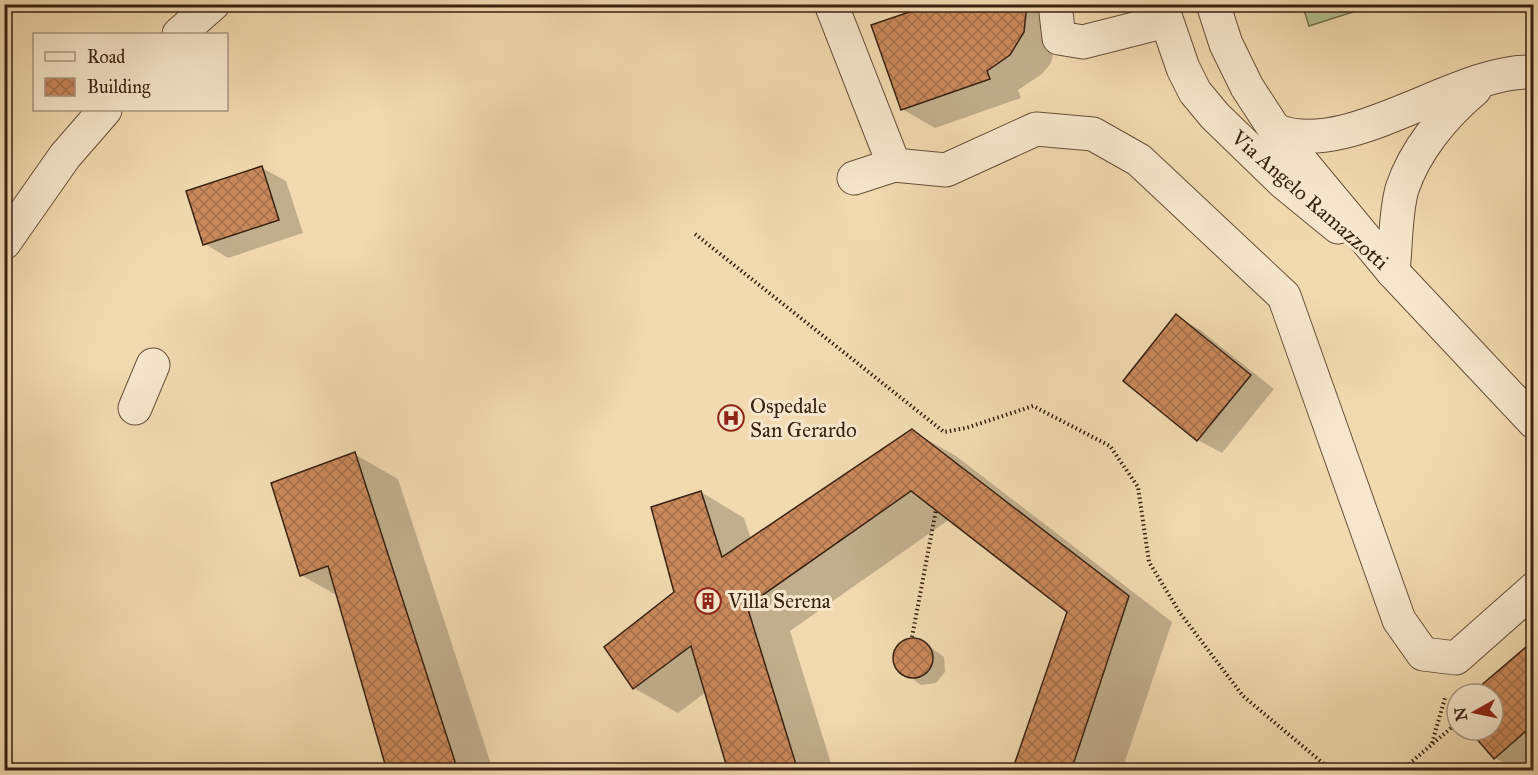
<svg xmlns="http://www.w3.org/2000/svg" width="1538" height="775" font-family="'IM FELL Great Primer',serif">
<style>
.pitch{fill:#b3c190;stroke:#767250;stroke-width:1.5}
.shadow{fill:#0003}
.building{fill:url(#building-cross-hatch);stroke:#392210;stroke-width:1.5}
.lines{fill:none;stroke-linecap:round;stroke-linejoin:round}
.minor-casing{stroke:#675038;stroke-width:35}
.path{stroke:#392210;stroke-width:4;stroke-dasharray:1.5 3;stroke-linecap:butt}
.minor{stroke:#f6e7cc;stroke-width:33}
.labels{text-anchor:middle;stroke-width:6;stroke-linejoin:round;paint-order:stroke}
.street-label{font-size:21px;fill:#392210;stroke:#f6e7cc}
.poi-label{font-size:21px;fill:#392210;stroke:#f6e7cc;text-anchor:start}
</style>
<defs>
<pattern id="building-cross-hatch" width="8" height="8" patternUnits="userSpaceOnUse" patternTransform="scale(1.5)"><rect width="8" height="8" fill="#c9895c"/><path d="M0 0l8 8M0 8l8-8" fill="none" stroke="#a4704b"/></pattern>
</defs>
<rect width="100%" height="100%" fill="#f1dab0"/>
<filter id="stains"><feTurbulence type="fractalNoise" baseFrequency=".00333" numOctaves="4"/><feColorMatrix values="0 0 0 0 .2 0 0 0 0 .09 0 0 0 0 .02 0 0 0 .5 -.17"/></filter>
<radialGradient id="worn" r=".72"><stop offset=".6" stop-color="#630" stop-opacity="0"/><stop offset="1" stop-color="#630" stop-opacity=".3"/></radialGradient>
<!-- pitch -->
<polygon class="pitch" points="1302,4 1375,4 1375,5 1309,26"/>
<!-- shadow -->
<g class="shadow">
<polygon points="926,4 1044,4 1058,37 1051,63 1042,74 1018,90 1021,98 935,128 902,109"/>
<polygon points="262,168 286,181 303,233 228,258 205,244"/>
<polygon points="1176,316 1200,330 1274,389 1222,453 1198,440 1125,381"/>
<polygon points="912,431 956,456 1172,622 1122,770 1014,770 1069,611 950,519 790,631 833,770 730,770 706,692 678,713 634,688 606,647 675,592 701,492 744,518 751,539"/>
<polygon points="354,454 398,479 493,770 389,770 338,596 301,575"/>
<polygon points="919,639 944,657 945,672 936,683 921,685 896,667 895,652 904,641"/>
<polygon points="1534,643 1534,770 1517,770 1495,758 1471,730 1493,730 1493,694 1473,694"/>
</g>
<!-- building -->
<g class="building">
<polygon points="933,4 1027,4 1024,32 1010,55 987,71 990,79 901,110 871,25"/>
<polygon points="262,166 279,220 203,245 186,191"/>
<polygon points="1176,314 1251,375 1197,441 1123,381"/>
<polygon points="912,429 1129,596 1071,771 1012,771 1067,612 911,491 747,606 798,771 728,771 691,646 633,689 604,647 674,592 651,507 701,491 722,557"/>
<polygon points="355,452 458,771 387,771 328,566 300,576 271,483"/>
<circle cx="913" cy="658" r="20"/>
<polygon points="1533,641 1533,725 1494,759 1469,730 1493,730 1493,694 1471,694"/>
</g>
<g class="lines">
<!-- minor casing -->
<g class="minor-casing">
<g id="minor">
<polyline points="831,4 894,165"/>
<polyline points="1055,4 1059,38 1083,42 1166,21"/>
<polyline points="1161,4 1183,68 1195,92 1215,116 1283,182 1338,227"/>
<polyline points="1213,4 1226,44 1247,87 1275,130 1393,272 1534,422"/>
<polyline points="179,34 213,4"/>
<path d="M1275,130C1348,161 1458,68 1534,72"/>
<polyline points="854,178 894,165 946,170 1036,129 1093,134 1139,160 1284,296 1399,620 1423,654 1456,658 1534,589"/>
<polyline points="4,243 65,156 105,110"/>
<path d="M1393,272C1396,246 1395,214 1402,189C1415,150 1444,115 1475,89"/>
<polyline points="135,408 153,365"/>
</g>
</g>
<!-- path -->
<g class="path">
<polyline points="695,234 944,432 966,428 1033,406 1110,446 1138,487 1149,562 1180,613 1243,696 1331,770"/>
<polyline points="912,637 936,510"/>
<polyline points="1432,743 1445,698"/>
<polyline points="1402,770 1457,723"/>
</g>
<!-- minor -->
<use href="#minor" class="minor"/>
</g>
<!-- icons -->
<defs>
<g id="hospital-ring" transform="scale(1.35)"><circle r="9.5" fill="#f6e7cc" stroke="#8f2418" stroke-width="1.5"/><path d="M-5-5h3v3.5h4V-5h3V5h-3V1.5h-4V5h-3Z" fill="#8f2418"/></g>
<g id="building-ring" transform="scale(1.35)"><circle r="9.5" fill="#f6e7cc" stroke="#8f2418" stroke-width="1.5"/><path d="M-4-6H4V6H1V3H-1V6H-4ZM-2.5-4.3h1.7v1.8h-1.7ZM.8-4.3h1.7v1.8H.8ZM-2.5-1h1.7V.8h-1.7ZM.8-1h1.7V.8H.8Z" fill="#8f2418"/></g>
</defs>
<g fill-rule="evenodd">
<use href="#hospital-ring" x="731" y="418"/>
<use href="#building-ring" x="708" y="601"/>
</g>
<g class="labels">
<!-- street labels -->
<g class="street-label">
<text transform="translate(1310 200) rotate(41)" y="7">Via Angelo Ramazzotti</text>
</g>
<!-- poi labels -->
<g class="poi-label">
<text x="750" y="413">Ospedale<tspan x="750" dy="24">San Gerardo</tspan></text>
<text x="728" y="608">Villa Serena</text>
</g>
</g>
<!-- margin -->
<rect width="1538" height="775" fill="none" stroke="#f1dab0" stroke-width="24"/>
<rect x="6" y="6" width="1526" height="763" fill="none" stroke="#392210" stroke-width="3"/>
<rect x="12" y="12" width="1514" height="751" fill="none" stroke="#392210" stroke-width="1.5"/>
<!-- legend -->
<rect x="33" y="33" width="195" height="78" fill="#f6e7cc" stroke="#aa9881" stroke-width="1.5"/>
<rect x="45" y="52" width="30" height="9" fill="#f6e7cc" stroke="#aa9881" stroke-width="1.5"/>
<text x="87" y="63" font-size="18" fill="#392210">Road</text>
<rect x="45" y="78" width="30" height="18" fill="url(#building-cross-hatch)" stroke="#aa9881" stroke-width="1.5"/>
<text x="87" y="93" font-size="18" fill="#392210">Building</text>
<!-- north arrow -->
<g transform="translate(1475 712) rotate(261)"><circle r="28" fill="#f6e7cc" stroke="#aa9881" stroke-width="1.5"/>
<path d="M0-4.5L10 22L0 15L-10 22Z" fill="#8f2418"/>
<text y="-9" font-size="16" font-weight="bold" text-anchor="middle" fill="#392210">N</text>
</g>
<rect width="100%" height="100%" filter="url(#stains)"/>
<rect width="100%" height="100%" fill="url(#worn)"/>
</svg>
